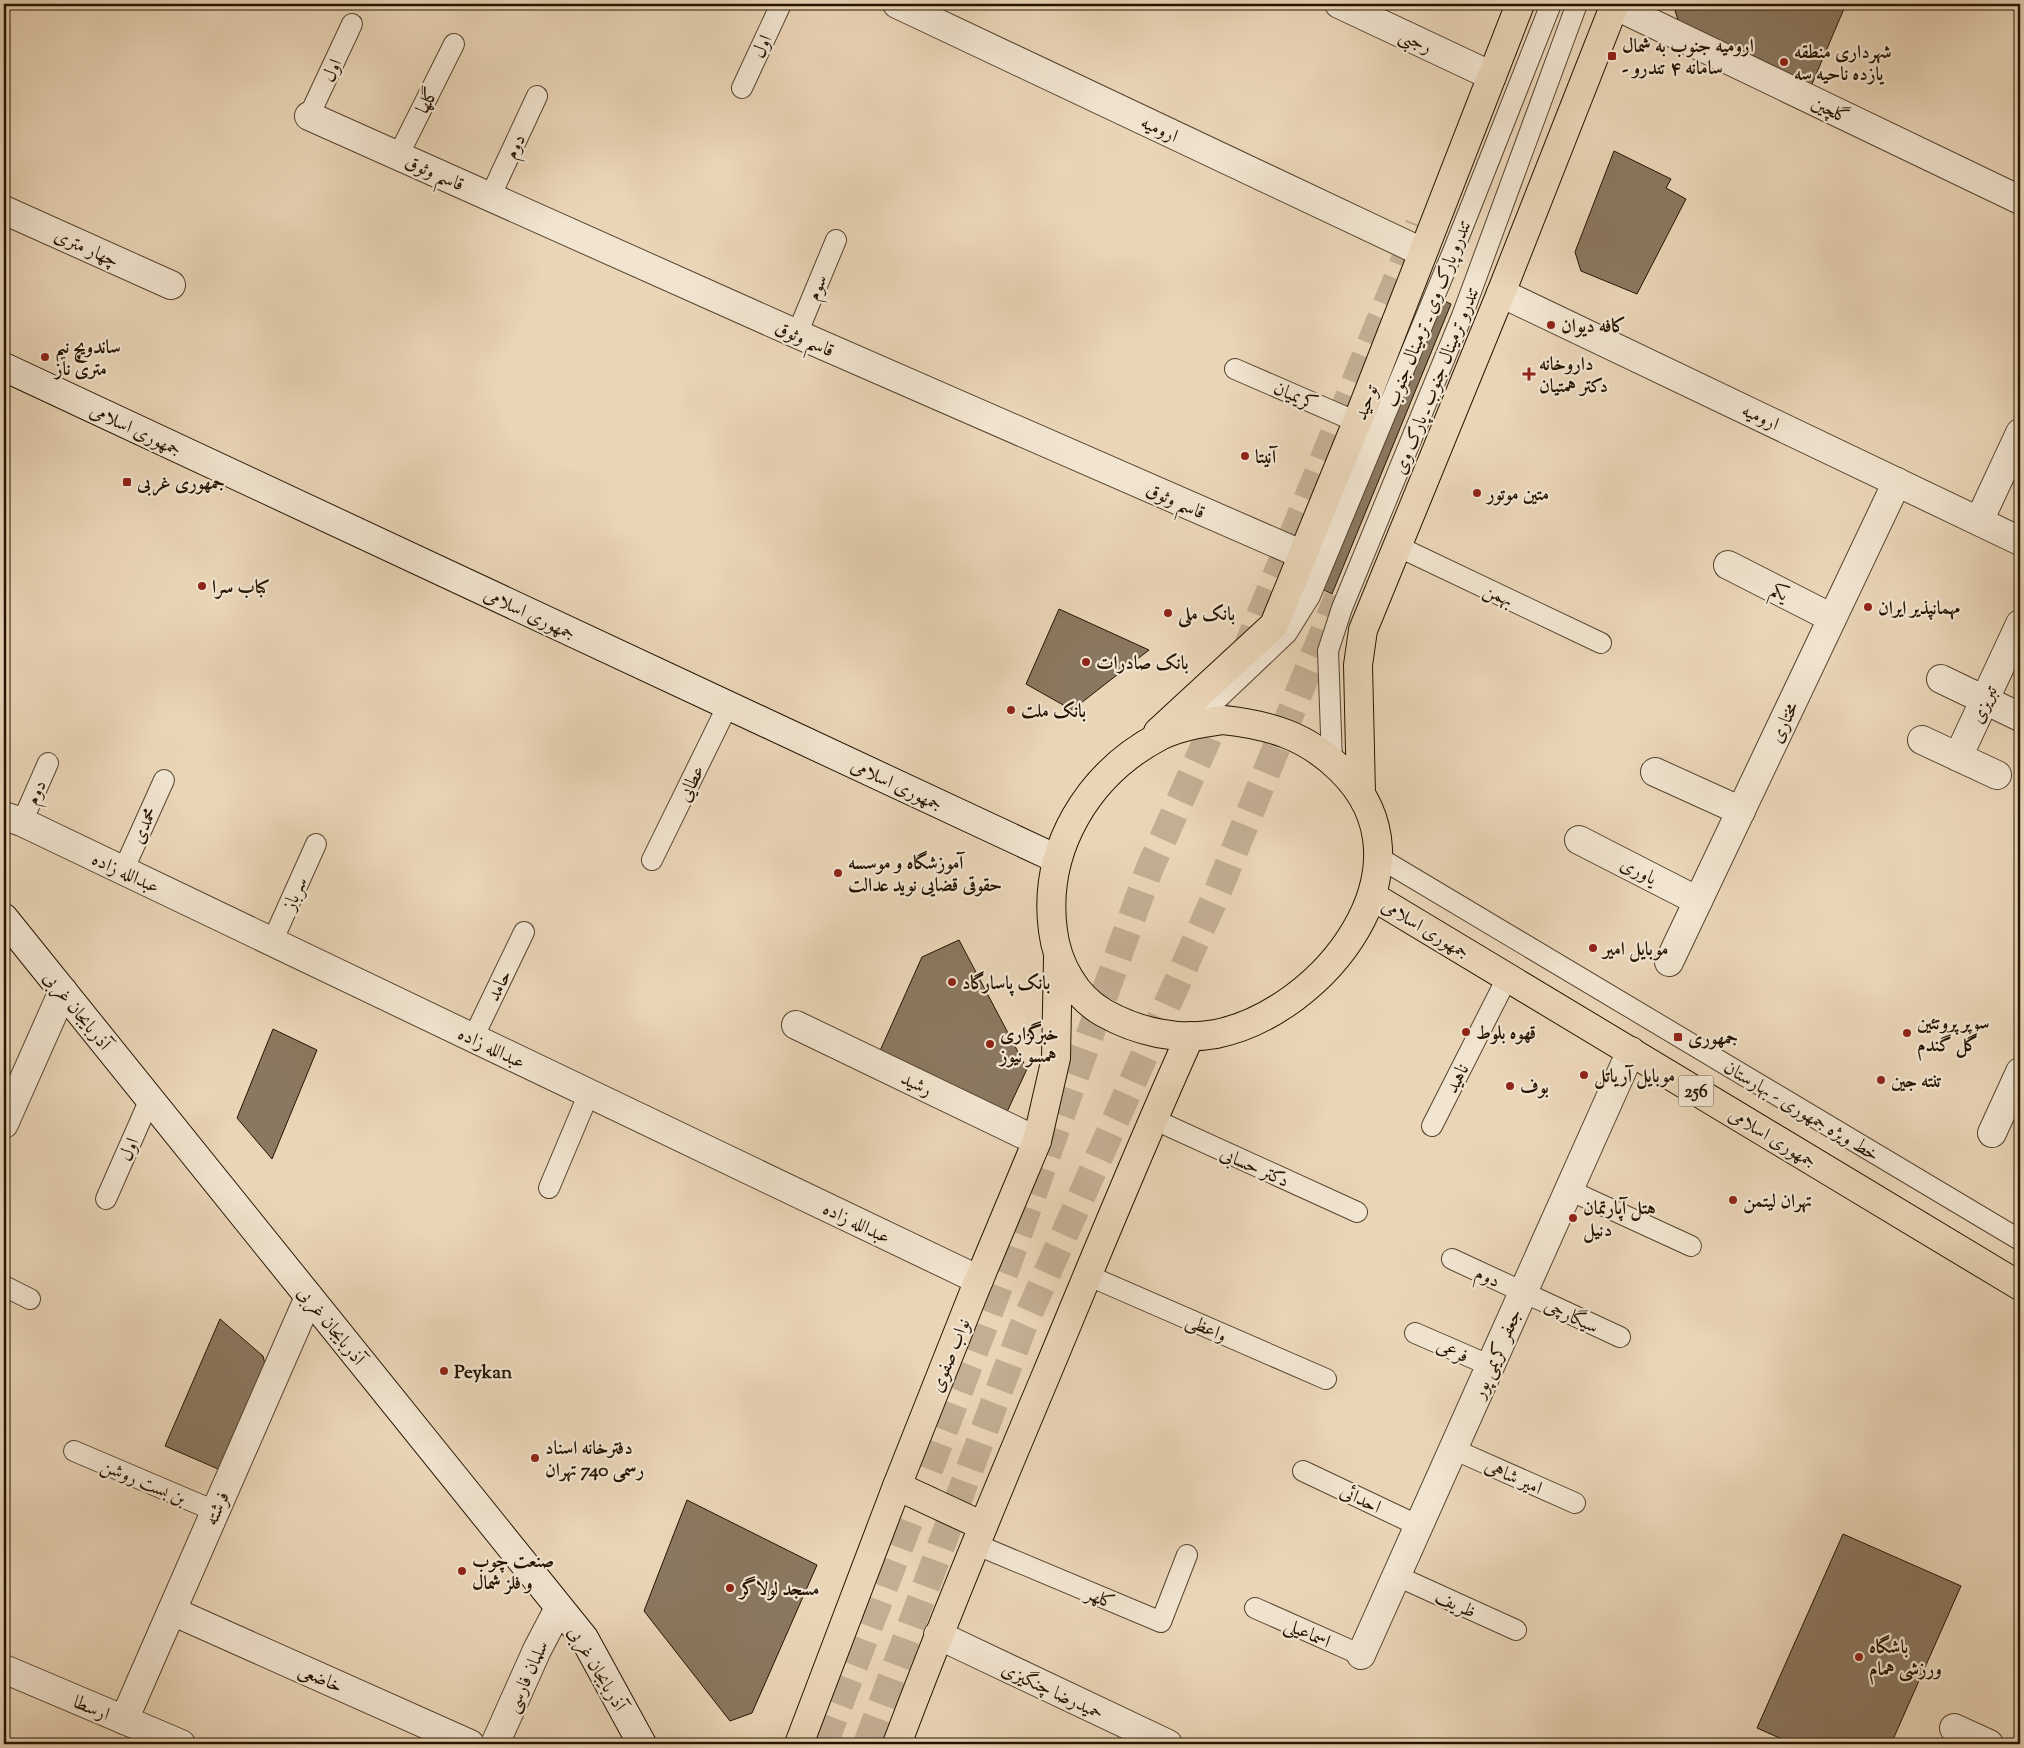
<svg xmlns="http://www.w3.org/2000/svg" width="2024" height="1748" font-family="'Sorts Mill Goudy',Amiri,serif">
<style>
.building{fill:#8b7860;stroke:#251401}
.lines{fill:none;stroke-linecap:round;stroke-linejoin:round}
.trunk-tunnel{stroke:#c3ae93;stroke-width:28;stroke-dasharray:28 14;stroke-linecap:butt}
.service-casing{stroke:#56442e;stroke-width:22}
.minor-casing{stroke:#56442e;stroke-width:30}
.tertiary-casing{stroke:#56442e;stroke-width:30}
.secondary-casing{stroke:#251401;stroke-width:30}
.primary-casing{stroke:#251401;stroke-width:30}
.service{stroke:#f1e4d0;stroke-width:20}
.minor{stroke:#f1e4d0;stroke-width:28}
.tertiary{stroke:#f1e4d0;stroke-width:28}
.secondary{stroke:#f1e4d0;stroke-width:28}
.primary{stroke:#ead5b7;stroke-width:28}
.poi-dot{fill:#8f2418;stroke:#f1e4d0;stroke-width:2}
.labels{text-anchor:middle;stroke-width:4.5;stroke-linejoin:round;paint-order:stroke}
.shield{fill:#f1e4d0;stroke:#62523f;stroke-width:1}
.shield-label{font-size:18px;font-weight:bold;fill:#251401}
.street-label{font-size:19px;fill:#251401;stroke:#f1e4d0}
.poi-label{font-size:19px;font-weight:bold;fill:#251401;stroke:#f1e4d0;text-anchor:start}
</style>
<rect width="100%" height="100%" fill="#ead5b7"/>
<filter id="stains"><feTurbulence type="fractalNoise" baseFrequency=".004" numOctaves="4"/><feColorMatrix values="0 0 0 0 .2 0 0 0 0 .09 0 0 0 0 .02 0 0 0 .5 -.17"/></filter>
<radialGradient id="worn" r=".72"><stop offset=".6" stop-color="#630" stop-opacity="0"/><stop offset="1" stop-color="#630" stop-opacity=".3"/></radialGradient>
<!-- building -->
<g class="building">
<polygon points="1676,4 1846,4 1809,91 1682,33 1674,7"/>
<polygon points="1614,151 1671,179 1666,188 1686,199 1637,294 1581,271 1575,252"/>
<polygon points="1440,299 1451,304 1332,594 1322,589"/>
<polygon points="1059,609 1149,650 1072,710 1026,684"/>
<polygon points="959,940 1027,1069 1006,1114 879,1053 922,957"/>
<polygon points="273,1029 317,1050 272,1159 237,1118"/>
<polygon points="220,1319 263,1356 267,1373 225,1472 165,1446"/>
<polygon points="687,1500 817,1565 752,1713 730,1721 644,1611"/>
<polygon points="1843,1534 1961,1586 1891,1744 1793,1744 1757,1728"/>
</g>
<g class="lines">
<!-- trunk-tunnel -->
<g class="trunk-tunnel">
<polyline points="1244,655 1419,225"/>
<polyline points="824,1744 1008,1263 1149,870 1224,702"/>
<polyline points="867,1744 1022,1329 1217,893 1338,597"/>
</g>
<!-- service casing -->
<g class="service-casing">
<g id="service">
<polyline points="742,88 781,4"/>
<polyline points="309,116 352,24"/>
<polyline points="398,156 454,44"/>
<polyline points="490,197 537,96"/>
<polyline points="797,334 836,240"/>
<polyline points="1235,369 1357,422"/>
<polyline points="1397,546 1601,643"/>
<polyline points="1190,725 1287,633 1310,596 1454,249 1551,4"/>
<polyline points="1332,761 1328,651 1342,608 1462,316 1577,4"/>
<polyline points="22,822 48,763"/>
<polyline points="1378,857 2020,1240"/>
<polyline points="652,860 728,705"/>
<polyline points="123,871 164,780"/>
<polyline points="272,942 316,844"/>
<polyline points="473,1038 524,932"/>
<polyline points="1153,1119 1357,1212"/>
<polyline points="1432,1126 1507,978"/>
<polyline points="549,1188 589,1093"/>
<polyline points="1569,1190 1691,1246"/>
<polyline points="106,1199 150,1099"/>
<polyline points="1452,1259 1620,1337"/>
<polyline points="1087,1275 1326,1379"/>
<polyline points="4,1286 30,1299"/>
<polyline points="1415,1333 1491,1366"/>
<polyline points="1453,1449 1575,1503"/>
<polyline points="74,1451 215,1511"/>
<polyline points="1303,1471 1419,1526"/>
<polyline points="975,1544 1161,1622 1187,1555"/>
<polyline points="1397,1576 1516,1630"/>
<polyline points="1255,1608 1361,1655"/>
</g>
</g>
<!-- minor casing -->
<g class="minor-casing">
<g id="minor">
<polyline points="1339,4 1492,76"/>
<polyline points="1614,5 2020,200"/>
<polyline points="309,116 797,334 1303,555"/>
<polyline points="4,210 171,285"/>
<polyline points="1979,521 2020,433"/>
<polyline points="1728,565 1832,618"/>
<polyline points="1941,679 2020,717"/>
<polyline points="1922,740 1997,775"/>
<polyline points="1958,757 2020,624"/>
<polyline points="1655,772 1741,811"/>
<polyline points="4,816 22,822 979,1280"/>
<polyline points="1579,840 1698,901"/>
<polyline points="1669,962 1897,482"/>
<polyline points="796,1025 1037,1141"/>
<polyline points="4,1124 63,991"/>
<polyline points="1992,1133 2020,1072"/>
<polyline points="172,1611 470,1744"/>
<polyline points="1361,1655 1631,1051"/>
<polyline points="4,1669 181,1744"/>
<polyline points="124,1720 309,1297"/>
<polyline points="1954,1728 1989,1744"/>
<polyline points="495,1744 537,1650 559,1608"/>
</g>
</g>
<!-- tertiary casing -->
<g class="tertiary-casing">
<g id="tertiary">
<polyline points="897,4 1422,252"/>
<polyline points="1501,293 2020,541"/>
<polyline points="938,1635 1168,1744"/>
</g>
</g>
<!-- secondary casing -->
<g class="secondary-casing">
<g id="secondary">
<polyline points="4,367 1057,859"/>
<polyline points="4,918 584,1638 642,1744"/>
</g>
</g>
<!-- primary casing -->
<g class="primary-casing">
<g id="primary">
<path d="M1223,720C1270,725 1307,736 1341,770C1439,866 1324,1012 1216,1034C1178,1041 1138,1032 1104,1013C1075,997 1057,963 1053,931C1042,849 1088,774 1160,736C1180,726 1202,723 1223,720Z"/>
<polyline points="1158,732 1274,625 1357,422 1520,4"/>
<polyline points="1361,793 1358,665 1363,630 1501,293 1615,4"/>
<polyline points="1372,896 2020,1286"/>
<polyline points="897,1486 983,1526"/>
<polyline points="799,1744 897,1486 976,1287 1037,1141 1056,1058 1058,958"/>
<path d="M897,1744C944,1619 995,1496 1047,1373C1094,1260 1140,1147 1190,1036"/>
</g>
</g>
<!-- service -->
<use href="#service" class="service"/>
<!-- minor -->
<use href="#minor" class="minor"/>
<!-- tertiary -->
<use href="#tertiary" class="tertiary"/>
<!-- secondary -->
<use href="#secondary" class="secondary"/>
<!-- primary -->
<use href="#primary" class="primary"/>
</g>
<!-- markers -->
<g class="poi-dot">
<rect x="1607" y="51" width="10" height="10" rx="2.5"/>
<circle cx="1784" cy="62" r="5"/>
<circle cx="1551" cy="325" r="5"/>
<circle cx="45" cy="357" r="5"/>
<path d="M1526.5 366.5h5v5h5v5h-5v5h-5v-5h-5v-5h5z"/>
<circle cx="1245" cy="456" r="5"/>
<rect x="122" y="477" width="10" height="10" rx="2.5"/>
<circle cx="1477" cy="493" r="5"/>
<circle cx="202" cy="586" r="5"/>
<circle cx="1868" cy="607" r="5"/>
<circle cx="1168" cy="613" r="5"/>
<circle cx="1086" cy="662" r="5"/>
<circle cx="1011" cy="710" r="5"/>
<circle cx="838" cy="873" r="5"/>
<circle cx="1593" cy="948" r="5"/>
<circle cx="952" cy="982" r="5"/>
<circle cx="1466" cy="1032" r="5"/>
<circle cx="1907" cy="1033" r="5"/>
<rect x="1673" y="1032" width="10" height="10" rx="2.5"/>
<circle cx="990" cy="1044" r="5"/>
<circle cx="1584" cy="1075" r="5"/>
<circle cx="1881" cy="1080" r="5"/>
<circle cx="1510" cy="1086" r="5"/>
<circle cx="1733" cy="1200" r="5"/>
<circle cx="1573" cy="1218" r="5"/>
<circle cx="444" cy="1371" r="5"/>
<circle cx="535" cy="1458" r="5"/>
<circle cx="462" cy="1571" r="5"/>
<circle cx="730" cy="1588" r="5"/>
<circle cx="1859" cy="1657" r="5"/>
</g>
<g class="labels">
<!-- shield labels -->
<rect class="shield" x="1678.5" y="1075.5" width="35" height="31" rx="4"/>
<g class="shield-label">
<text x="1696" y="1097">256</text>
</g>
<!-- street labels -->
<g class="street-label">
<text transform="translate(1416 40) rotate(25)" y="7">رجبی</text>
<text transform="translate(761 46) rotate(-65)" y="7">اول</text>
<text transform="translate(331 70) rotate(-65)" y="7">اول</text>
<text transform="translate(426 100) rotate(-63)" y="7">گلها</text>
<text transform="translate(1831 109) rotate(26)" y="7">گلچین</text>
<text transform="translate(1160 128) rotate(25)" y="7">ارومیه</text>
<text transform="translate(514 146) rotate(-65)" y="7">دوم</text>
<text transform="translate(435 172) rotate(24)" y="7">قاسم وثوق</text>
<text transform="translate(87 247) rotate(24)" y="7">چهار متری</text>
<text transform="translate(816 287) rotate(-67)" y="7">سوم</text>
<text transform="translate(1427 313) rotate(-68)" y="7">تندرو پارک وی ـ ترمینال جنوب</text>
<text transform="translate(805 338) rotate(24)" y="7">قاسم وثوق</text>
<text transform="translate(1435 380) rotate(-68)" y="7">تندرو ترمینال جنوب ـ پارک وی</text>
<text transform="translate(1296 395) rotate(24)" y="7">کریمیان</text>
<text transform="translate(1365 402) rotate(-69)" y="7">توحید</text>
<text transform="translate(1761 416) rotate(25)" y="7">ارومیه</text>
<text transform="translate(136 429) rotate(25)" y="7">جمهوری اسلامی</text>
<text transform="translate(1176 500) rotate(24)" y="7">قاسم وثوق</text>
<text transform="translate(1780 591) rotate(27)" y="7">یکم</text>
<text transform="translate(1499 594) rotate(25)" y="7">بهمن</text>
<text transform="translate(530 613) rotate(25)" y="7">جمهوری اسلامی</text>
<text transform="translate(1983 704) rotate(-65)" y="7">تبریزی</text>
<text transform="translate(1783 722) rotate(-65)" y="7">مختاری</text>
<text transform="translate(690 783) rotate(-64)" y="7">عطایی</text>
<text transform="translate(897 784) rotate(25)" y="7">جمهوری اسلامی</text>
<text transform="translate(35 792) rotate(-67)" y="7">دوم</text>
<text transform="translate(143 825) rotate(-66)" y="7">محمدی</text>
<text transform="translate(1639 870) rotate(27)" y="7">یاوری</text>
<text transform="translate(126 872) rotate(25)" y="7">عبدالله زاده</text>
<text transform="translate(294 893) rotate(-66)" y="7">سرباز</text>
<text transform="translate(1426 928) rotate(31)" y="7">جمهوری اسلامی</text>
<text transform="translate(498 985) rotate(-64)" y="7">حامد</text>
<text transform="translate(78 1010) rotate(51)" y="7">آذربایجان غربی</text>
<text transform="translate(492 1047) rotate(26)" y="7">عبدالله زاده</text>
<text transform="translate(1456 1078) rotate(-63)" y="7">ناهید</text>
<text transform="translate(917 1083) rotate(26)" y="7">رشید</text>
<text transform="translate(1802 1110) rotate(31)" y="7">خط ویژه جمهوری - بهارستان</text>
<text transform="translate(1773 1137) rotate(31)" y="7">جمهوری اسلامی</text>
<text transform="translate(128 1149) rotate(-66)" y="7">اول</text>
<text transform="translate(1255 1166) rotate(24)" y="7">دکتر حسابی</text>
<text transform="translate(857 1222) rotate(26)" y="7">عبدالله زاده</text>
<text transform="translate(1488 1276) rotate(24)" y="7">دوم</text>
<text transform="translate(1572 1315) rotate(25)" y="7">سیگارچی</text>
<text transform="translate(332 1325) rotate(51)" y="7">آذربایجان غربی</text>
<text transform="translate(1207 1327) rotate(24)" y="7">واعظی</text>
<text transform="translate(1453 1350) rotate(23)" y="7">فرعی</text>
<text transform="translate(1496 1353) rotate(-66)" y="7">جعفر کریمی پور</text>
<text transform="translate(949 1355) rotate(-68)" y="7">نواب صفوی</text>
<text transform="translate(1514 1476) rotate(24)" y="7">امیر شاهی</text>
<text transform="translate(144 1481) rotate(23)" y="7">بن بست روشن</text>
<text transform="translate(1361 1498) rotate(26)" y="7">احدائی</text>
<text transform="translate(216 1508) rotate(-66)" y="7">فرشته</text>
<text transform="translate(1101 1597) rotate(23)" y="7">کلهر</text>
<text transform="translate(1456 1603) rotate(25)" y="7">ظریف</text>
<text transform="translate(1308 1632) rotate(24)" y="7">اسماعیلی</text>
<text transform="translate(598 1668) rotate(59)" y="7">آذربایجان غربی</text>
<text transform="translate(526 1676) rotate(-65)" y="7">سلمان فارسی</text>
<text transform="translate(321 1677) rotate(24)" y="7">خاضعی</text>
<text transform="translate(1053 1690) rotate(25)" y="7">حمیدرضا چنگیزی</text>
<text transform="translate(92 1707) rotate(23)" y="7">ارسطا</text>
</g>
<!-- poi labels -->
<g class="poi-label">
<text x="1622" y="52">ارومیه جنوب به شمال<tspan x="1622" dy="22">- سامانه ۴ تندرو</tspan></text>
<text x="1794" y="58">شهرداری منطقه<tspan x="1794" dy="22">یازده ناحیه سه</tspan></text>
<text x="1561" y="332">کافه دیوان</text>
<text x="55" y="353">ساندویچ نیم<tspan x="55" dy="22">متری ناز</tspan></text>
<text x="1539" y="370">داروخانه<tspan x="1539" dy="22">دکتر همتیان</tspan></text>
<text x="1255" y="463">آنیتا</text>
<text x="137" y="489">جمهوری غربی</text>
<text x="1487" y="500">متین موتور</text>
<text x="212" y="593">کباب سرا</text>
<text x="1878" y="614">مهمانپذیر ایران</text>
<text x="1178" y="620">بانک ملی</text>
<text x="1096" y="669">بانک صادرات</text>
<text x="1021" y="717">بانک ملت</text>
<text x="848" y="869">آموزشگاه و موسسه<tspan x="848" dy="22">حقوقی قضایی نوید عدالت</tspan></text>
<text x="1603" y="955">موبایل امیر</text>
<text x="962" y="989">بانک پاسارگاد</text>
<text x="1917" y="1029">سوپر پروتئین<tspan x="1917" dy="22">گل گندم</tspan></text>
<text x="1476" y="1039">قهوه بلوط</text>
<text x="1000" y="1040">خبرگزاری<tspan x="1000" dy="22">همسو نیوز</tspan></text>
<text x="1688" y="1044">جمهوری</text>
<text x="1594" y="1082">موبایل آریاتل</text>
<text x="1891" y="1087">تنته جین</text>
<text x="1520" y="1093">بوف</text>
<text x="1743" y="1207">تهران لیتمن</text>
<text x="1583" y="1214">هتل آپارتمان<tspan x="1583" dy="22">دنیل</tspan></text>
<text x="454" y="1378">Peykan</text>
<text x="545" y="1454">دفترخانه اسناد<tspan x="545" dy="22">رسمی 740 تهران</tspan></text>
<text x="472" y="1567">صنعت چوب<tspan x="472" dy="22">و فلز شمال</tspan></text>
<text x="740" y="1595">مسجد لولاگر</text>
<text x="1869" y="1653">باشگاه<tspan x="1869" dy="22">ورزشی همام</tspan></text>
</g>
</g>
<!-- margin -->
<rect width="2024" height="1748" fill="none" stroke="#ead5b7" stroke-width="20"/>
<rect x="5" y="5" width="2014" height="1738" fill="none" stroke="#251401" stroke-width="2.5"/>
<rect x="10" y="10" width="2004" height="1728" fill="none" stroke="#251401"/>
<rect width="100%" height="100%" filter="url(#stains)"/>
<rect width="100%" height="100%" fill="url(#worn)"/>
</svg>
